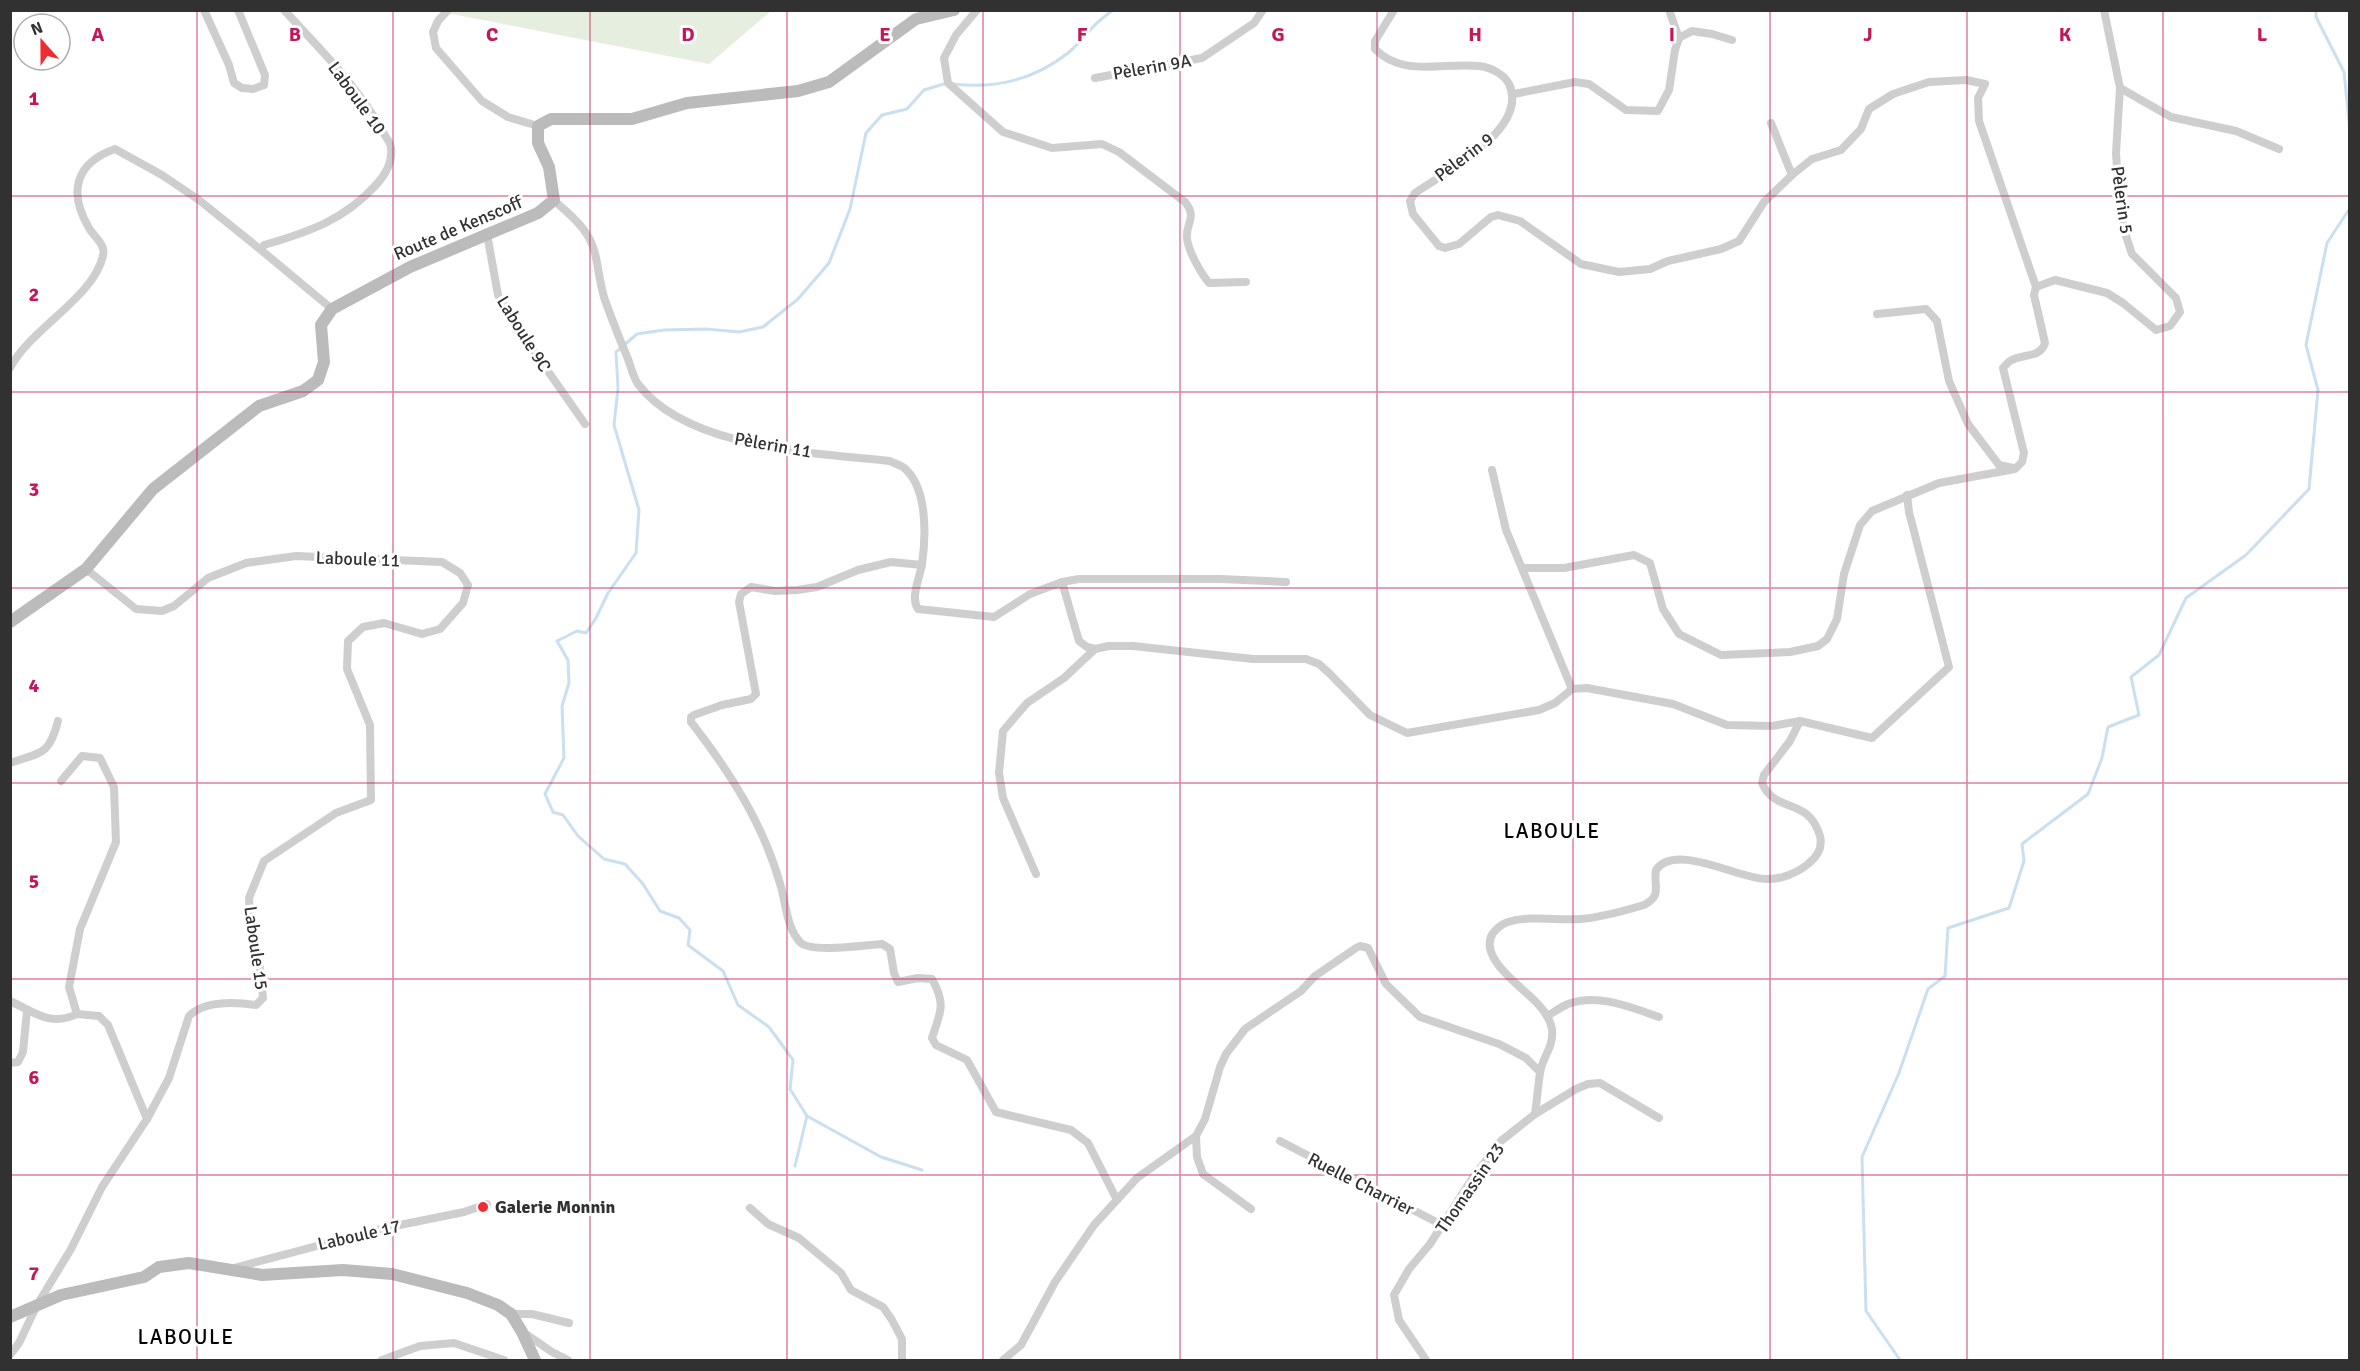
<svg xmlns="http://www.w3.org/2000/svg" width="2360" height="1371" font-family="Signika,sans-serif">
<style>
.green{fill:#e6eedf}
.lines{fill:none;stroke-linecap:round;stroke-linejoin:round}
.stream{stroke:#cadfef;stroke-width:3}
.minor{stroke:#cecece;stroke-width:8}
.secondary{stroke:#bbb;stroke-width:12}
.grid{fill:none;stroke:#c2185b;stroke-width:1.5;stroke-opacity:0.55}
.poi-dot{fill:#ef2c32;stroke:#fff;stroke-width:2}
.labels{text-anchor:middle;stroke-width:6;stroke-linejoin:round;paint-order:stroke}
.street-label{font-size:18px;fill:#313131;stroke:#fff}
.poi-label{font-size:18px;font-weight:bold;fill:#313131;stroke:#fff;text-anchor:start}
.quarter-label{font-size:21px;letter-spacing:1.5px;fill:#000;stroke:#fff}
.grid-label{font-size:20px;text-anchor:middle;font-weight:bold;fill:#c2185b;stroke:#fff;stroke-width:6;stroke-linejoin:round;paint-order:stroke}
</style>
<rect width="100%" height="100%" fill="#fff"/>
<!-- green -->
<polygon class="green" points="436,11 771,11 709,64"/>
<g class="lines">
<!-- stream -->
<g class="stream">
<polyline points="2316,10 2316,17 2344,72 2350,131"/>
<path d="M953,84C995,89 1035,79 1068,53C1077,46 1083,36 1091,29C1097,22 1105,16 1113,10"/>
<polyline points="807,1116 881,1157 922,1170"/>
<polyline points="795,1166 807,1116 790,1089 793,1060 769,1027 738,1005 723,971 688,945 690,930 679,918 660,911 643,884 625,864 604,859 578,836 563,815 553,812 545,794 564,758 562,706 569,683 568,660 557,641 577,631 586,633 596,618 608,593 636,553 639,510 614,425 618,388 616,352 637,334 664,330 706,329 739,332 763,327 798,299 829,263 850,209 866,133 882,115 907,109 924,90 947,83"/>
<polyline points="1900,1360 1866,1311 1862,1157 1899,1073 1928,989 1945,976 1948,928 2009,908 2024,861 2022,844 2088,794 2102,758 2108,727 2139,715 2131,677 2159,655 2186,598 2246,555 2309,489 2318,390 2306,345 2327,243 2350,208"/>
</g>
<!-- minor -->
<g class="minor">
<polyline points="204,10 229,65 234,83 242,88 253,89 264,85 265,75 238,10"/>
<path d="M284,10C319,48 358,86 383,132C385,136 391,143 391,148C393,162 385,175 376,185C344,220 309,232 264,245L261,250L332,309"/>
<polyline points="448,10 438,21 433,32 436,48 482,101 508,117 538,126"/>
<path d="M977,10L956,35L944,58L948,83L1003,132L1052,148L1102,144L1119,152L1185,202C1198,218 1185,223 1187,239C1189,252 1200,272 1209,283L1246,282"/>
<path d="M1394,10L1375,41V49C1403,78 1444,62 1479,66C1490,67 1504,74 1509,84C1530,129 1444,173 1415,193L1410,201L1413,214L1439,246L1445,248L1459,244L1491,217L1498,215L1520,221L1581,264L1619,272L1650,269L1668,261L1721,249L1739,241L1764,202L1792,175L1812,159L1841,150L1861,129L1869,109L1893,94L1929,82L1966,80L1985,84L1978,98L1979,121L2036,287L2034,295L2045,343C2040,359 2022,353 2010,361C2007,363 2005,366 2003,368L2024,453L2022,462L2015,469L1939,483L1872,511L1860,525L1844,574L1837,619L1827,639L1818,646L1790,652L1721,655L1679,634L1663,609L1650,563L1634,555L1564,568H1523"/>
<polyline points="1669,10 1679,38"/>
<polyline points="1095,78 1202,58 1254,23 1263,10"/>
<polyline points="2120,88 2171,117 2236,131 2279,149"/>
<polyline points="1514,94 1575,82 1589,84 1626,110 1658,111 1669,90 1675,50 1679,38 1692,31 1712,34 1732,40"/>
<polyline points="1771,123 1792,175"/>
<path d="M554,200C565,211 578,220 586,233C600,253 597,281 606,303C613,322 620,340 628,359C631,367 633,377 638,384C687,449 816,453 890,461C894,463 899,465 903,467C928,486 926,537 922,564C920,577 910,598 918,609L994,617L1030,594L1062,582L1079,579H1220L1286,582"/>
<polyline points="487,234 498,295 524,337 585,424"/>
<polyline points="2036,287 2055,280 2107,293 2123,303 2156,330 2170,326 2180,312 2176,298 2132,254 2125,233 2120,210 2116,153 2120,88 2104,10"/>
<polyline points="1877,314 1926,309 1937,321 1949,381 1968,424 1999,465 2013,468"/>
<path d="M10,368C31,328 93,298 103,256C106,244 94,237 89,228C68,193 75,163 115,149L162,175L199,200L261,250"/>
<polyline points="1492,470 1506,530 1572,689"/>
<path d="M922,565L891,562L858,570L817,587L797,590L775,591L751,587L741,594L739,602L756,694L751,699L722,705L694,715L691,717V722C730,772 764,825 781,887C786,904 787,930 801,943C813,953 865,945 882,944L890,949L894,973L898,982L918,978L932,979C946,1004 941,1011 932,1038L936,1045L967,1060L996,1112L1071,1130L1088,1143L1117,1200"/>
<polyline points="1062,582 1079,641 1087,647 1095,649 1109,646 1133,646 1253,659 1306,659 1319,664 1329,673 1370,715 1407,733 1539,710 1555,703 1572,689 1587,688 1673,704 1727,725 1772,726 1800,721 1872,738 1949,667 1909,512 1907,495"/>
<path d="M10,763C41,752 49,756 58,721"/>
<polyline points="61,781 82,756 100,758 114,787 116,842 80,929 69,987 77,1014 99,1016 108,1025 147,1119"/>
<polyline points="1036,874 1003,798 999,773 1003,731 1027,703 1064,678 1095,649"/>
<path d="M10,1001C34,1012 50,1027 77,1014"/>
<path d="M1547,1016C1554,1012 1561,1007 1568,1004C1598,993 1630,1007 1659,1017"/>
<polyline points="10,1063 18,1062 23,1052 27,1010"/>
<path d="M1535,1114C1537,1100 1538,1086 1540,1073C1542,1057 1554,1048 1552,1029C1550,1018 1543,1009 1536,1002C1522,987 1477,957 1493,933C1497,928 1502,924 1508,922C1531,915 1557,921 1581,919C1602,917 1624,911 1644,905C1663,895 1653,887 1656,870C1675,842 1739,879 1766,879C1780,880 1797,873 1808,864C1817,857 1823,848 1820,836C1808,796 1775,814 1762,783L1764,775L1790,741L1800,721"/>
<polyline points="1280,1141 1442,1225"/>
<polyline points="750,1208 768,1224 799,1238 841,1273 851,1290 883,1307 892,1320 902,1339 902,1360"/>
<polyline points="1251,1209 1203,1174 1197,1157 1196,1136 1205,1119 1220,1067 1226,1054 1245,1029 1301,991 1315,976 1356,948 1360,946 1368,948 1386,984 1420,1017 1499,1044 1526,1058 1540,1072"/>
<polyline points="234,1268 385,1228 464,1212 487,1204"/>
<polyline points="511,1314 532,1314 569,1323"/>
<polyline points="523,1332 552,1352 568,1360"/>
<path d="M10,1355L19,1343L37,1305L71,1249L102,1187L147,1119L169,1078L189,1016C205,1000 235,1002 256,1005L263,998L259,959L250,916L249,898L264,861L336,813L371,800L370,725L347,669L348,641L363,627L384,623L422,634L440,629L463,603L468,585L460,573L442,562L296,556L246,563L208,578L174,606L162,611L136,609L86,569"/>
<polyline points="382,1360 420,1346 454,1343 504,1360"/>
<polyline points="1003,1360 1021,1345 1055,1282 1094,1225 1137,1178 1196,1136"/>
<polyline points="1426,1360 1399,1320 1394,1295 1409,1269 1430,1244 1472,1179 1501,1141 1535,1114 1576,1089 1588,1084 1600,1083 1659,1118"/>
</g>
<!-- secondary -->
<g class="secondary">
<polyline points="10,622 86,569 153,489 259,406 303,391 318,380 324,362 321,325 332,309 410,267 538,213 554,200 549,167 538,143 538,126 551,119 632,119 687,103 798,91 829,82 916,19 954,10"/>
<polyline points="10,1317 61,1295 144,1277 159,1267 189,1263 262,1275 343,1270 392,1274 467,1293 498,1305 511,1314 522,1332 535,1360"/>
</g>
</g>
<!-- grid -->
<path class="grid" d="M197,10V1360M393,10V1360M590,10V1360M787,10V1360M983,10V1360M1180,10V1360M1377,10V1360M1573,10V1360M1770,10V1360M1967,10V1360M2163,10V1360M10,196H2350M10,392H2350M10,588H2350M10,783H2350M10,979H2350M10,1175H2350"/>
<!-- markers -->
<circle class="poi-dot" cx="483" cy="1207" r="6"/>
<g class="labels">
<!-- street labels -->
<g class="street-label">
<text transform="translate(1152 67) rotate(-10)" y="6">Pèlerin 9A</text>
<text transform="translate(357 98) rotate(54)" y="6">Laboule 10</text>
<text transform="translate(1464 157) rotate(-37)" y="6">Pèlerin 9</text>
<text transform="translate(2122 200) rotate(82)" y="6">Pèlerin 5</text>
<text transform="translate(458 228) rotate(-23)" y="6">Route de Kenscoff</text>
<text transform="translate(524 334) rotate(58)" y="6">Laboule 9C</text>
<text transform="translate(773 445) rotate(10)" y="6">Pèlerin 11</text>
<text transform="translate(358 559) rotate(2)" y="6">Laboule 11</text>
<text transform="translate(256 948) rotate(82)" y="6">Laboule 15</text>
<text transform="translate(1361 1184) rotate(27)" y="6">Ruelle Charrier</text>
<text transform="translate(1470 1188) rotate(-55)" y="6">Thomassin 23</text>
<text transform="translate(359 1235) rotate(-13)" y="6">Laboule 17</text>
</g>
<!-- poi labels -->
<g class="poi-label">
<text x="495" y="1213">Galerie Monnin</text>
</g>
<!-- quarter labels -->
<g class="quarter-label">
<text x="1552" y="838">LABOULE</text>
<text x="186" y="1344">LABOULE</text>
</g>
</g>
<g class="grid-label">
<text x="98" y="41">A</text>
<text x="295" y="41">B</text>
<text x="492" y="41">C</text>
<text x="688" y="41">D</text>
<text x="885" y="41">E</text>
<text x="1082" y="41">F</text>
<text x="1278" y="41">G</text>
<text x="1475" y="41">H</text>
<text x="1672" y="41">I</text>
<text x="1868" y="41">J</text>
<text x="2065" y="41">K</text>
<text x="2262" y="41">L</text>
<text x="34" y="105">1</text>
<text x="34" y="301">2</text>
<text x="34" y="496">3</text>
<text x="34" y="692">4</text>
<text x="34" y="888">5</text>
<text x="34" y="1084">6</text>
<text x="34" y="1280">7</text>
</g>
<!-- border -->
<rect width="2360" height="1371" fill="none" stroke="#313131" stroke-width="24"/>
<!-- north arrow -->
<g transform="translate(42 42) rotate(339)"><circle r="28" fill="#ffffff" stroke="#adadad" stroke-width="1.5"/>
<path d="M0-4.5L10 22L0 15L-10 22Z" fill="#ef2c32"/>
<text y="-9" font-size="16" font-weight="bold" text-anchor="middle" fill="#313131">N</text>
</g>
</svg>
